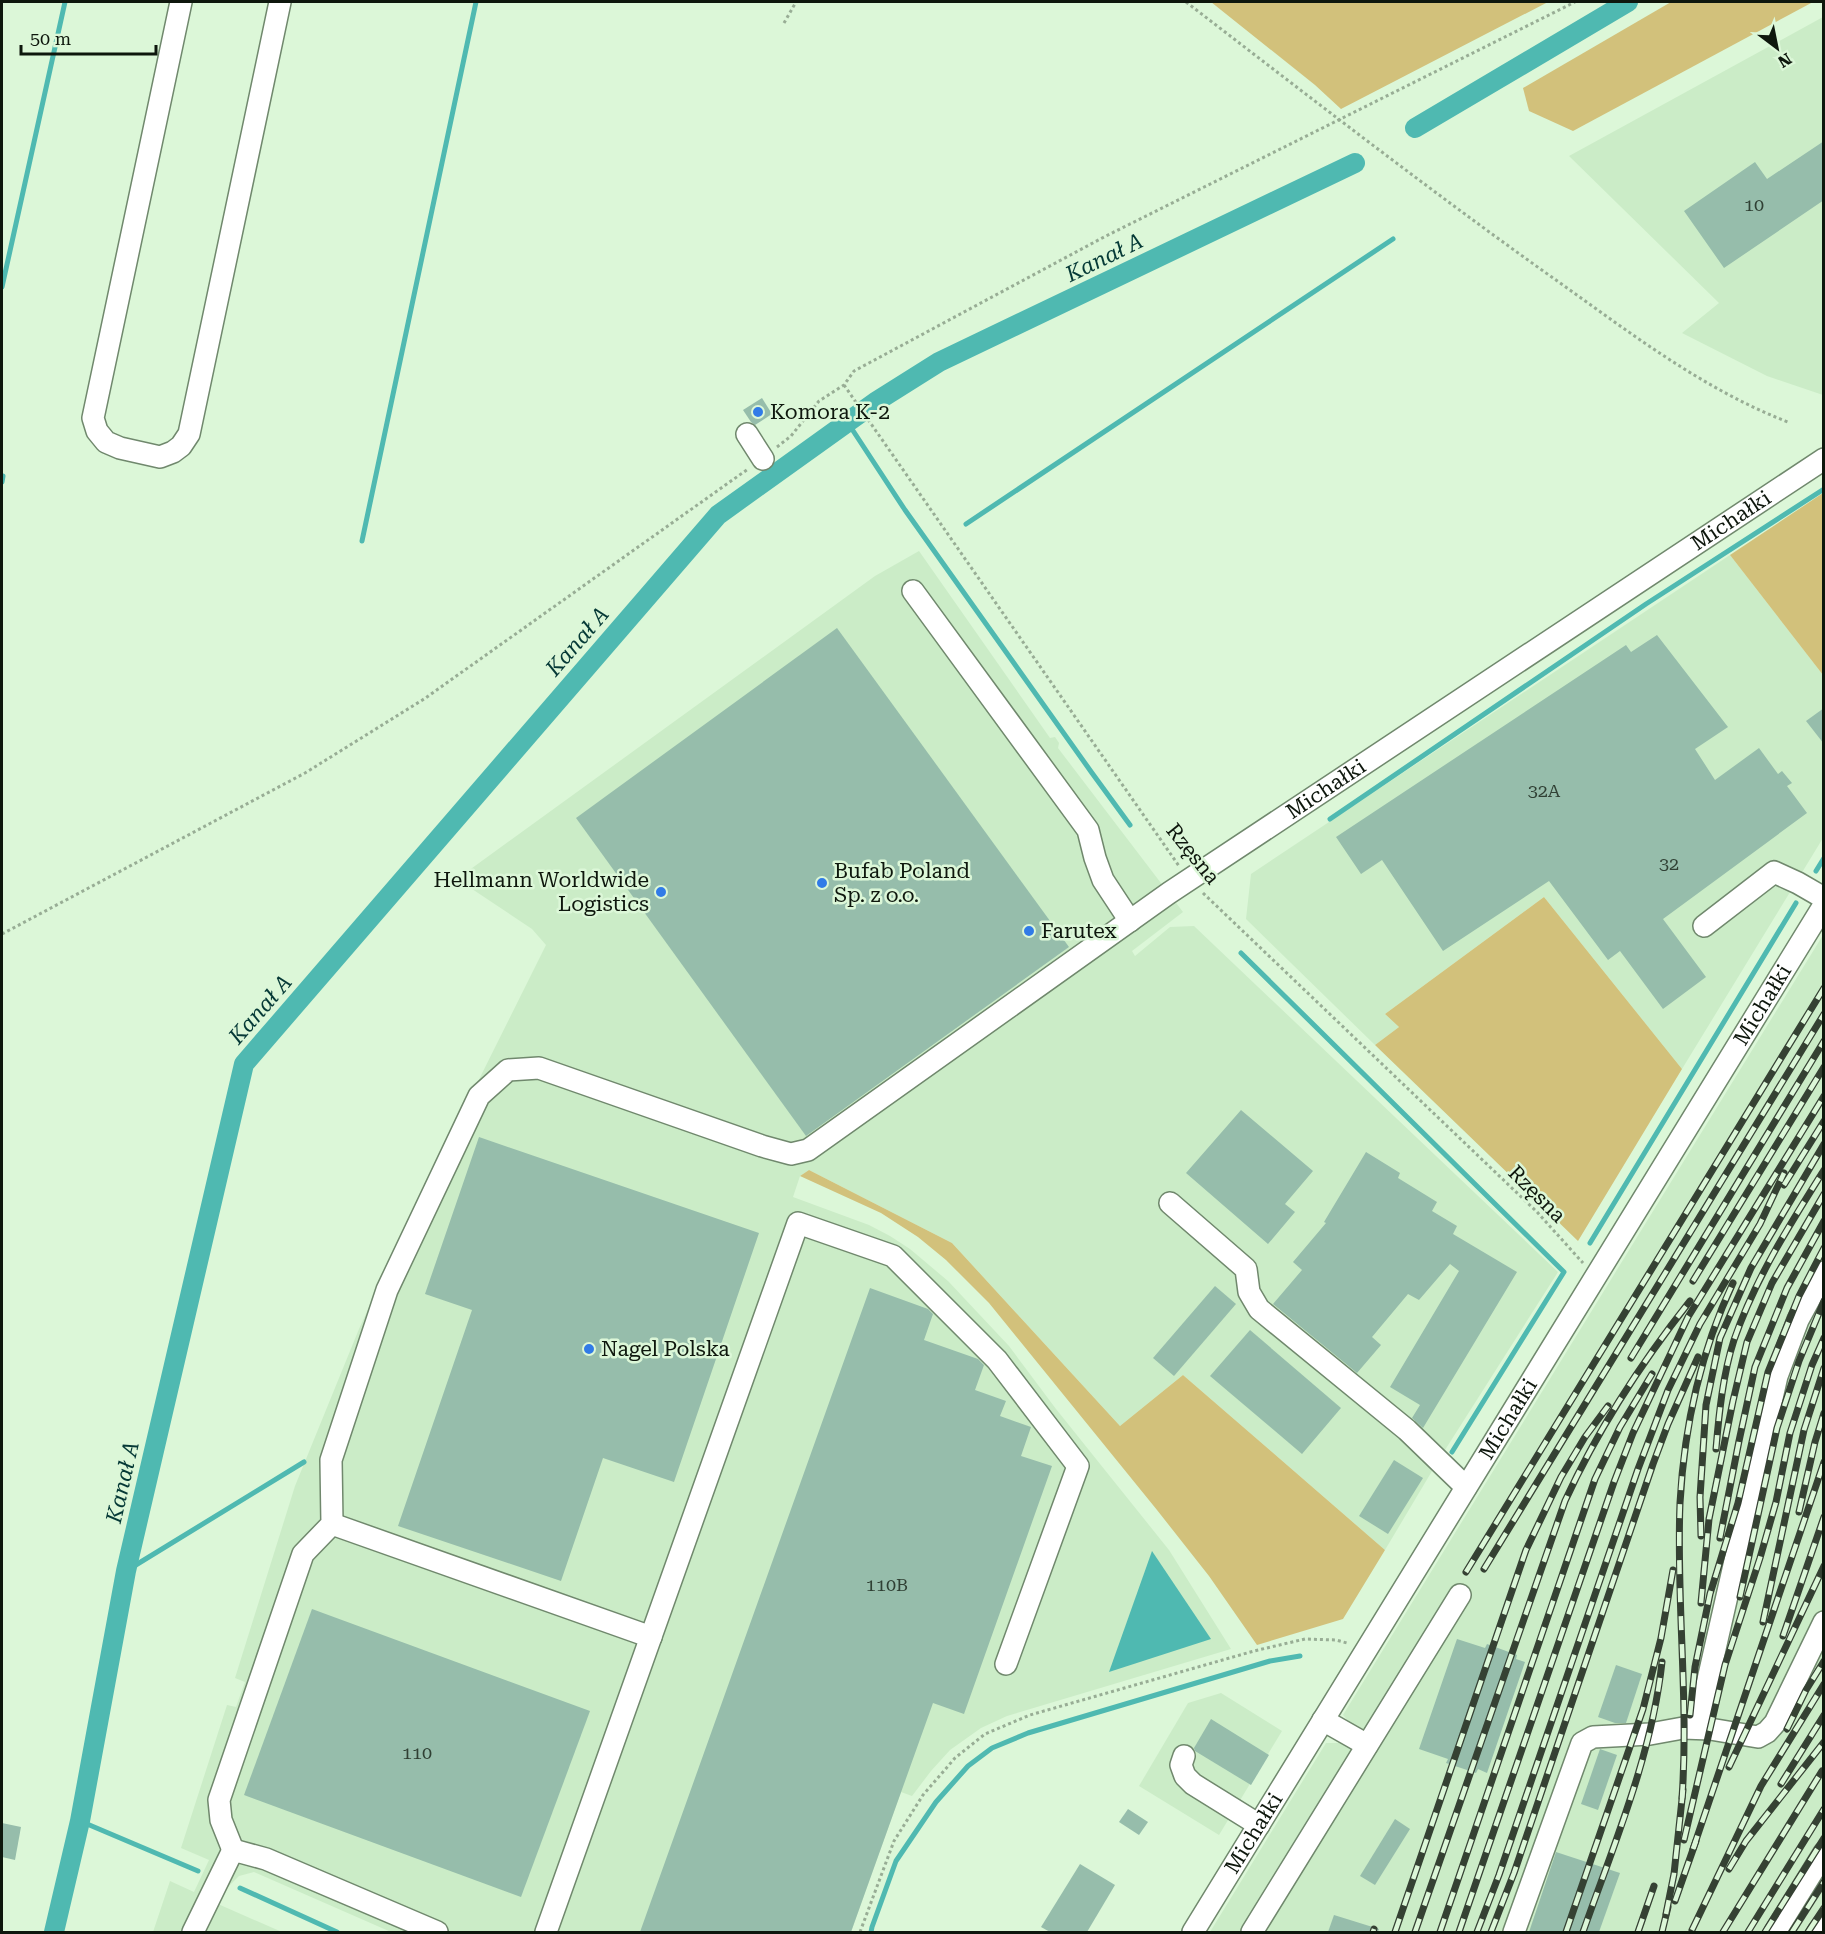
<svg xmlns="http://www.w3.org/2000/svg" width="1825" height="1934" font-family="'Roboto Serif',serif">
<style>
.built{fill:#cbecc7}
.green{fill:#d2c17b}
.water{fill:#4fb9b1}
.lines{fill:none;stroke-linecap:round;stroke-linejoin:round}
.stream{stroke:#4fb9b1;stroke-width:5}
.canal{stroke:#4fb9b1;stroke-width:20}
.building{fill:#96bdab}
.minor-casing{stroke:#70886d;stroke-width:24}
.path{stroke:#98ad95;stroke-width:3;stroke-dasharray:3 3;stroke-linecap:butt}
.minor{stroke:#fff;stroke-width:21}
.rail-casing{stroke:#354133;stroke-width:7}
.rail{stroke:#dcf7d8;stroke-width:4.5;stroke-dasharray:14;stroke-linecap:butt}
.poi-dot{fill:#317be7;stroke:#dcf7d8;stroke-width:2}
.labels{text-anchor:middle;stroke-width:5;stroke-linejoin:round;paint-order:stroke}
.number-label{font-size:18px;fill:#304034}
.poi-label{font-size:21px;fill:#0e170d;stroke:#dcf7d8;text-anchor:start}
.street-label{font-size:21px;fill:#0e170d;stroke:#dcf7d8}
.water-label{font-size:22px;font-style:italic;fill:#053936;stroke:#dcf7d8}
</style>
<rect width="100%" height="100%" fill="#dcf7d8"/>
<!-- built -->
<g class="built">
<polygon points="1823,17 1823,395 1767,376 1682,333 1719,303 1569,156"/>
<polygon points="919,551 1050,738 1055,737 1059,743 1058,748 1183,912 1132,951 1135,956 1170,927 1194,926 1558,1272 1438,1461 1385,1550 1183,1375 1120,1426 952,1243 809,1170 800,1176 793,1197 869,1225 890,1236 910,1249 948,1281 1009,1346 1056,1409 1169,1550 1231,1649 1007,1716 981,1728 950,1750 931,1771 912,1796 901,1792 851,1932 391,1932 254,1872 239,1876 223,1892 218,1904 282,1932 153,1932 170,1881 194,1892 209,1860 181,1848 227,1705 236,1707 245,1682 235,1678 295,1486 359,1329 407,1224 546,945 532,929 457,879 875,576"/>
<polygon points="1730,555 1823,675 1823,838 1682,1069 1544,897 1385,1014 1399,1027 1375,1045 1246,919 1251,874"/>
<polygon points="1823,935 1823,1932 1210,1932 1326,1743 1338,1743 1350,1723 1343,1715"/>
<polygon points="1221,1693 1282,1731 1219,1835 1139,1786 1188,1703"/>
</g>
<!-- green -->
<g class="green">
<polygon points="1211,2 1548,2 1341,109 1315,85"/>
<polygon points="1671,2 1813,2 1573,131 1529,111 1523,88"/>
<polygon points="1823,493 1823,675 1730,555"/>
<polygon points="1544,897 1682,1069 1578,1241 1375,1045 1399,1027 1385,1014"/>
<polygon points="809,1170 952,1243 1120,1426 1183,1375 1385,1550 1343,1619 1257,1645 1209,1576 1157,1510 989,1303 946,1260 918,1237 881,1213 800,1176"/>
</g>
<!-- water -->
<polygon class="water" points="1152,1551 1211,1639 1109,1672"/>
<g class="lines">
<!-- stream -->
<g class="stream">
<polyline points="2,287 65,2"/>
<polyline points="848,423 905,510 1092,773 1130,825"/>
<polyline points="2,482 3,476"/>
<polyline points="966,524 1393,239"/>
<polyline points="362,541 476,2"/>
<polyline points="1330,819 1646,604 1824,489"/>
<polyline points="1816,871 1824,858"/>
<polyline points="1241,953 1564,1272 1452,1452"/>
<polyline points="1590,1243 1796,903"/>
<polyline points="126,1571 304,1462"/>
<polyline points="80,1821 198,1871"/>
<polyline points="240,1888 337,1932"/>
<polyline points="871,1932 872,1927 896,1861 936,1802 968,1766 992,1748 1028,1733 1270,1661 1300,1656"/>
</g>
<!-- canal -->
<g class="canal">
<polyline points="1415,128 1628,2"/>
<polyline points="54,1932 80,1821 126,1571 244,1064 718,515 877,401 939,362 1355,163"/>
</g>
</g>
<!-- building -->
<g class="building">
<polygon points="1824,141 1824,200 1724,268 1684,211 1755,162 1767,179"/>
<polygon points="762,398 772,414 755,425 751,422 743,410"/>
<polygon points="837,628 1069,947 806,1136 576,818"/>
<polygon points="1657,635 1728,727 1695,749 1715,780 1759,748 1778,774 1782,771 1792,783 1787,786 1807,813 1663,919 1706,977 1663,1009 1620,951 1608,960 1549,881 1443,951 1382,860 1361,874 1336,837 1626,645 1631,652"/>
<polygon points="1824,708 1824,744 1806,721"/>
<polygon points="1241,1110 1313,1171 1285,1204 1295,1212 1268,1244 1186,1173"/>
<polygon points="479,1137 759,1233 674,1482 603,1458 561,1581 398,1526 472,1310 425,1294"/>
<polygon points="1366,1152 1400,1173 1398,1178 1437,1202 1432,1211 1457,1226 1453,1234 1517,1272 1423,1428 1412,1418 1420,1405 1390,1387 1459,1271 1450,1264 1419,1300 1408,1294 1372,1337 1381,1345 1357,1373 1273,1304 1302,1270 1293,1262 1326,1223 1324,1222"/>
<polygon points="1215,1286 1236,1304 1174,1376 1153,1358"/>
<polygon points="870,1288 928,1309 933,1314 924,1340 978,1359 984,1365 975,1390 1006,1401 1000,1416 1031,1427 1021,1456 1052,1466 964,1714 933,1703 851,1932 640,1932"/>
<polygon points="1250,1330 1341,1408 1302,1454 1210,1376"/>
<polygon points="1394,1460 1423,1478 1388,1534 1359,1516"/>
<polygon points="312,1609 590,1711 521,1897 244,1795"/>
<polygon points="1457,1639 1485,1648 1487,1644 1517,1655 1516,1659 1525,1662 1487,1773 1478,1769 1476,1773 1446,1763 1448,1759 1419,1749"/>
<polygon points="1616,1665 1642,1674 1626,1723 1615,1723 1598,1717"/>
<polygon points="1211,1719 1269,1755 1251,1785 1195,1751 1194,1748"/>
<polygon points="1600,1749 1617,1755 1598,1810 1581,1804"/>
<polygon points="1128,1809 1148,1822 1139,1835 1119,1822"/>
<polygon points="1395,1819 1410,1829 1375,1885 1360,1876"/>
<polygon points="2,1823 21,1827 15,1860 2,1857"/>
<polygon points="1556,1852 1620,1873 1599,1932 1529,1932"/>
<polygon points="1080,1864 1115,1885 1087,1932 1050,1932 1041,1927"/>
<polygon points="1334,1915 1379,1929 1378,1932 1328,1932"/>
</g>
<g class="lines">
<!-- minor casing -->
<g class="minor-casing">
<g id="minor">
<polyline points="181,2 93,418 97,431 106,442 120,448 160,457 173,452 181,446 189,434 280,2"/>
<polyline points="747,434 763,459"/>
<polyline points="913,591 1088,830 1095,858 1103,880 1130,921"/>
<polyline points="1704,926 1774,872 1798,883 1824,898"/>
<polyline points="1170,1203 1246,1269 1249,1292 1259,1309 1407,1430 1466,1487"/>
<polyline points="332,1524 651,1637"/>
<polyline points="1323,1720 1367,1745"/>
<polyline points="1697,1728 1777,1376 1798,1320 1824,1272"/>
<polyline points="1184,1756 1181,1765 1185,1776 1193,1784 1259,1825"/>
<path id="s1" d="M233,1850L221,1820L219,1800L303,1554L332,1524L331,1460L387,1290L479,1096L508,1070L539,1068L762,1146L791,1154L808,1150L1169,893L1824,459"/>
<polyline points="193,1932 233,1850 266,1859 437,1932"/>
<polyline points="546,1932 798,1223 893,1256 997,1360 1078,1466 1006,1664"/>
<path id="s2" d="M1193,1932L1824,905"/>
<polyline points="1252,1932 1460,1595"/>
<polyline points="1514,1932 1582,1743 1593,1737 1650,1734 1683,1728 1710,1729 1758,1737 1767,1732 1775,1723 1824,1622"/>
<polyline points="1775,1932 1824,1853"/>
<polyline points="1818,1932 1824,1924"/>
</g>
</g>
<!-- path -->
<g class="path">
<path d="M1186,2C1307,95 1428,189 1553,278C1628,331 1702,389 1788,422"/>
<polyline points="784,23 796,2"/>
<polyline points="844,385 1179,866"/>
<polyline points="777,447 791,436 819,401 844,385 854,371 1104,237 1575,2"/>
<polyline points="1203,893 1537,1212 1583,1263"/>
<polyline points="2,934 305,773 424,699 748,469"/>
<polyline points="860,1932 894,1841 923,1795 955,1758 985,1734 1030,1715 1254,1651 1305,1639 1336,1640 1347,1643"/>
</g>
<!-- minor -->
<use href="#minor" class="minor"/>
<!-- rail casing -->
<g class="rail-casing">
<g id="rail">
<polyline points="1784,1185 1824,1121"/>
<polyline points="1693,1281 1824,1067"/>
<polyline points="1631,1358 1824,1041"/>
<path d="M1716,1449C1719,1413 1723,1374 1734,1340C1755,1279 1790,1224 1824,1170"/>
<polyline points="1799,1512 1815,1442 1824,1413"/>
<polyline points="1701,1536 1700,1497 1706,1405 1720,1338 1751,1268 1824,1144"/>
<polyline points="1720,1538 1739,1441 1755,1367 1787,1288 1824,1221"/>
<polyline points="1484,1569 1824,1014"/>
<polyline points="1466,1572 1824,988"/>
<polyline points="1740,1597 1777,1428 1799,1361 1824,1301"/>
<polyline points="1701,1603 1709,1519 1733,1401 1747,1342 1772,1283 1824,1194"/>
<polyline points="1763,1622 1804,1430 1824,1368"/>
<polyline points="1783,1636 1824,1517"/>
<polyline points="1690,1715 1695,1667 1710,1594 1738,1503 1768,1372 1799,1296 1824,1248"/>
<polyline points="1787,1729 1806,1690 1824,1661"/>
<polyline points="1729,1767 1824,1566"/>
<polyline points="1781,1784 1824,1715"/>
<path d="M1682,1798C1689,1700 1676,1601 1680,1503C1684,1428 1701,1351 1733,1283"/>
<polyline points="1684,1840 1725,1665 1760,1558 1776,1502 1790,1433 1812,1365 1824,1338"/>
<polyline points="1693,1849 1824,1462"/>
<polyline points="1729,1869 1746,1841 1824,1742"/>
<polyline points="1675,1901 1696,1841"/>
<polyline points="1666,1914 1674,1874 1683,1790"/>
<polyline points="1692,1930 1761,1786 1824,1684"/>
<polyline points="1373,1932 1374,1929"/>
<polyline points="1395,1932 1526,1550 1561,1477 1585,1437 1608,1406"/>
<path d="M1415,1932L1565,1501C1598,1429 1641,1363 1690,1301"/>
<polyline points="1440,1932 1595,1479 1620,1427 1652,1374"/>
<polyline points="1459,1932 1614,1482 1633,1433 1688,1317 1824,1096"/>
<polyline points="1477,1932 1499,1875 1638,1469 1668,1390 1700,1324 1760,1224 1784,1173"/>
<polyline points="1491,1932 1514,1873 1653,1464 1668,1424 1698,1357"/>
<polyline points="1566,1932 1643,1709 1661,1638 1673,1570"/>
<path d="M1583,1932C1614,1844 1652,1755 1662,1662"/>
<polyline points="1638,1932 1654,1886"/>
<polyline points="1662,1932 1668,1907"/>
<polyline points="1723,1932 1822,1771"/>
<polyline points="1748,1932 1824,1809"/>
<polyline points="1765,1932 1824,1838"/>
<polyline points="1792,1932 1824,1882"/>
<polyline points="1808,1932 1824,1908"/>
</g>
</g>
<!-- rail -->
<use href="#rail" class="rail"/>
</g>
<!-- markers -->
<g class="poi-dot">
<circle cx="758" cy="412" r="6"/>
<circle cx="822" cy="883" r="6"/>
<circle cx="661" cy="892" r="6"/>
<circle cx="1029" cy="931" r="6"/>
<circle cx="589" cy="1349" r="6"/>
</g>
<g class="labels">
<!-- number labels -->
<g class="number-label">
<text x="1754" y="211">10</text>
<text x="1544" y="797">32A</text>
<text x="1669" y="870">32</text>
<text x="887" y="1591">110B</text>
<text x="417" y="1759">110</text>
</g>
<!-- poi labels -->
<g class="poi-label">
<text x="770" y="419">Komora K-2</text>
<text x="834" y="878">Bufab Poland<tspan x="834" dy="24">Sp. z o.o.</tspan></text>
<text x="649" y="887" text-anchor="end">Hellmann Worldwide<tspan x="649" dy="24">Logistics</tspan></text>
<text x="1041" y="938">Farutex</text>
<text x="601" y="1356">Nagel Polska</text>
</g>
<!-- street labels -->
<g class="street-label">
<text dy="7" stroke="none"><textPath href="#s1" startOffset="2283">Michałki</textPath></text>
<text dy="7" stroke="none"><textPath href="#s1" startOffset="1797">Michałki</textPath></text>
<text transform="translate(1193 854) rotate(51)" y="7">Rzęsna</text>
<text dy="7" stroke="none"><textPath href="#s2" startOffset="1088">Michałki</textPath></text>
<text transform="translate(1537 1194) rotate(45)" y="7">Rzęsna</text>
<text dy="7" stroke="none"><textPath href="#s2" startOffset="602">Michałki</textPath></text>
<text dy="7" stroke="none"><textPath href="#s2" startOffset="116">Michałki</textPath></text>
</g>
<!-- water labels -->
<g class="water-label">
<text transform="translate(1104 257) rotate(-26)" y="8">Kanał A</text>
<text transform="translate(577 641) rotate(-49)" y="8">Kanał A</text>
<text transform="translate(260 1009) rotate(-49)" y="8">Kanał A</text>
<text transform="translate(122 1482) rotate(-77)" y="8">Kanał A</text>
</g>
</g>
<!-- border -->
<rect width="1825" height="1934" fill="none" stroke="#0e170d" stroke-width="6"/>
<!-- north arrow -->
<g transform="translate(1777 48) rotate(148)" stroke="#dcf7d8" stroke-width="4.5" paint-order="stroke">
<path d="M0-4.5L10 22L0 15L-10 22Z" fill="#0e170d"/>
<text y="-9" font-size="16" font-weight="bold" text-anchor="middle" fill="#0e170d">N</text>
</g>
<!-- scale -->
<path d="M21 45v9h135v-9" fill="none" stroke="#0e170d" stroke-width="3"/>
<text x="30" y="45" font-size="18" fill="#0e170d" stroke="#dcf7d8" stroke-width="4.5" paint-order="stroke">50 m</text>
</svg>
